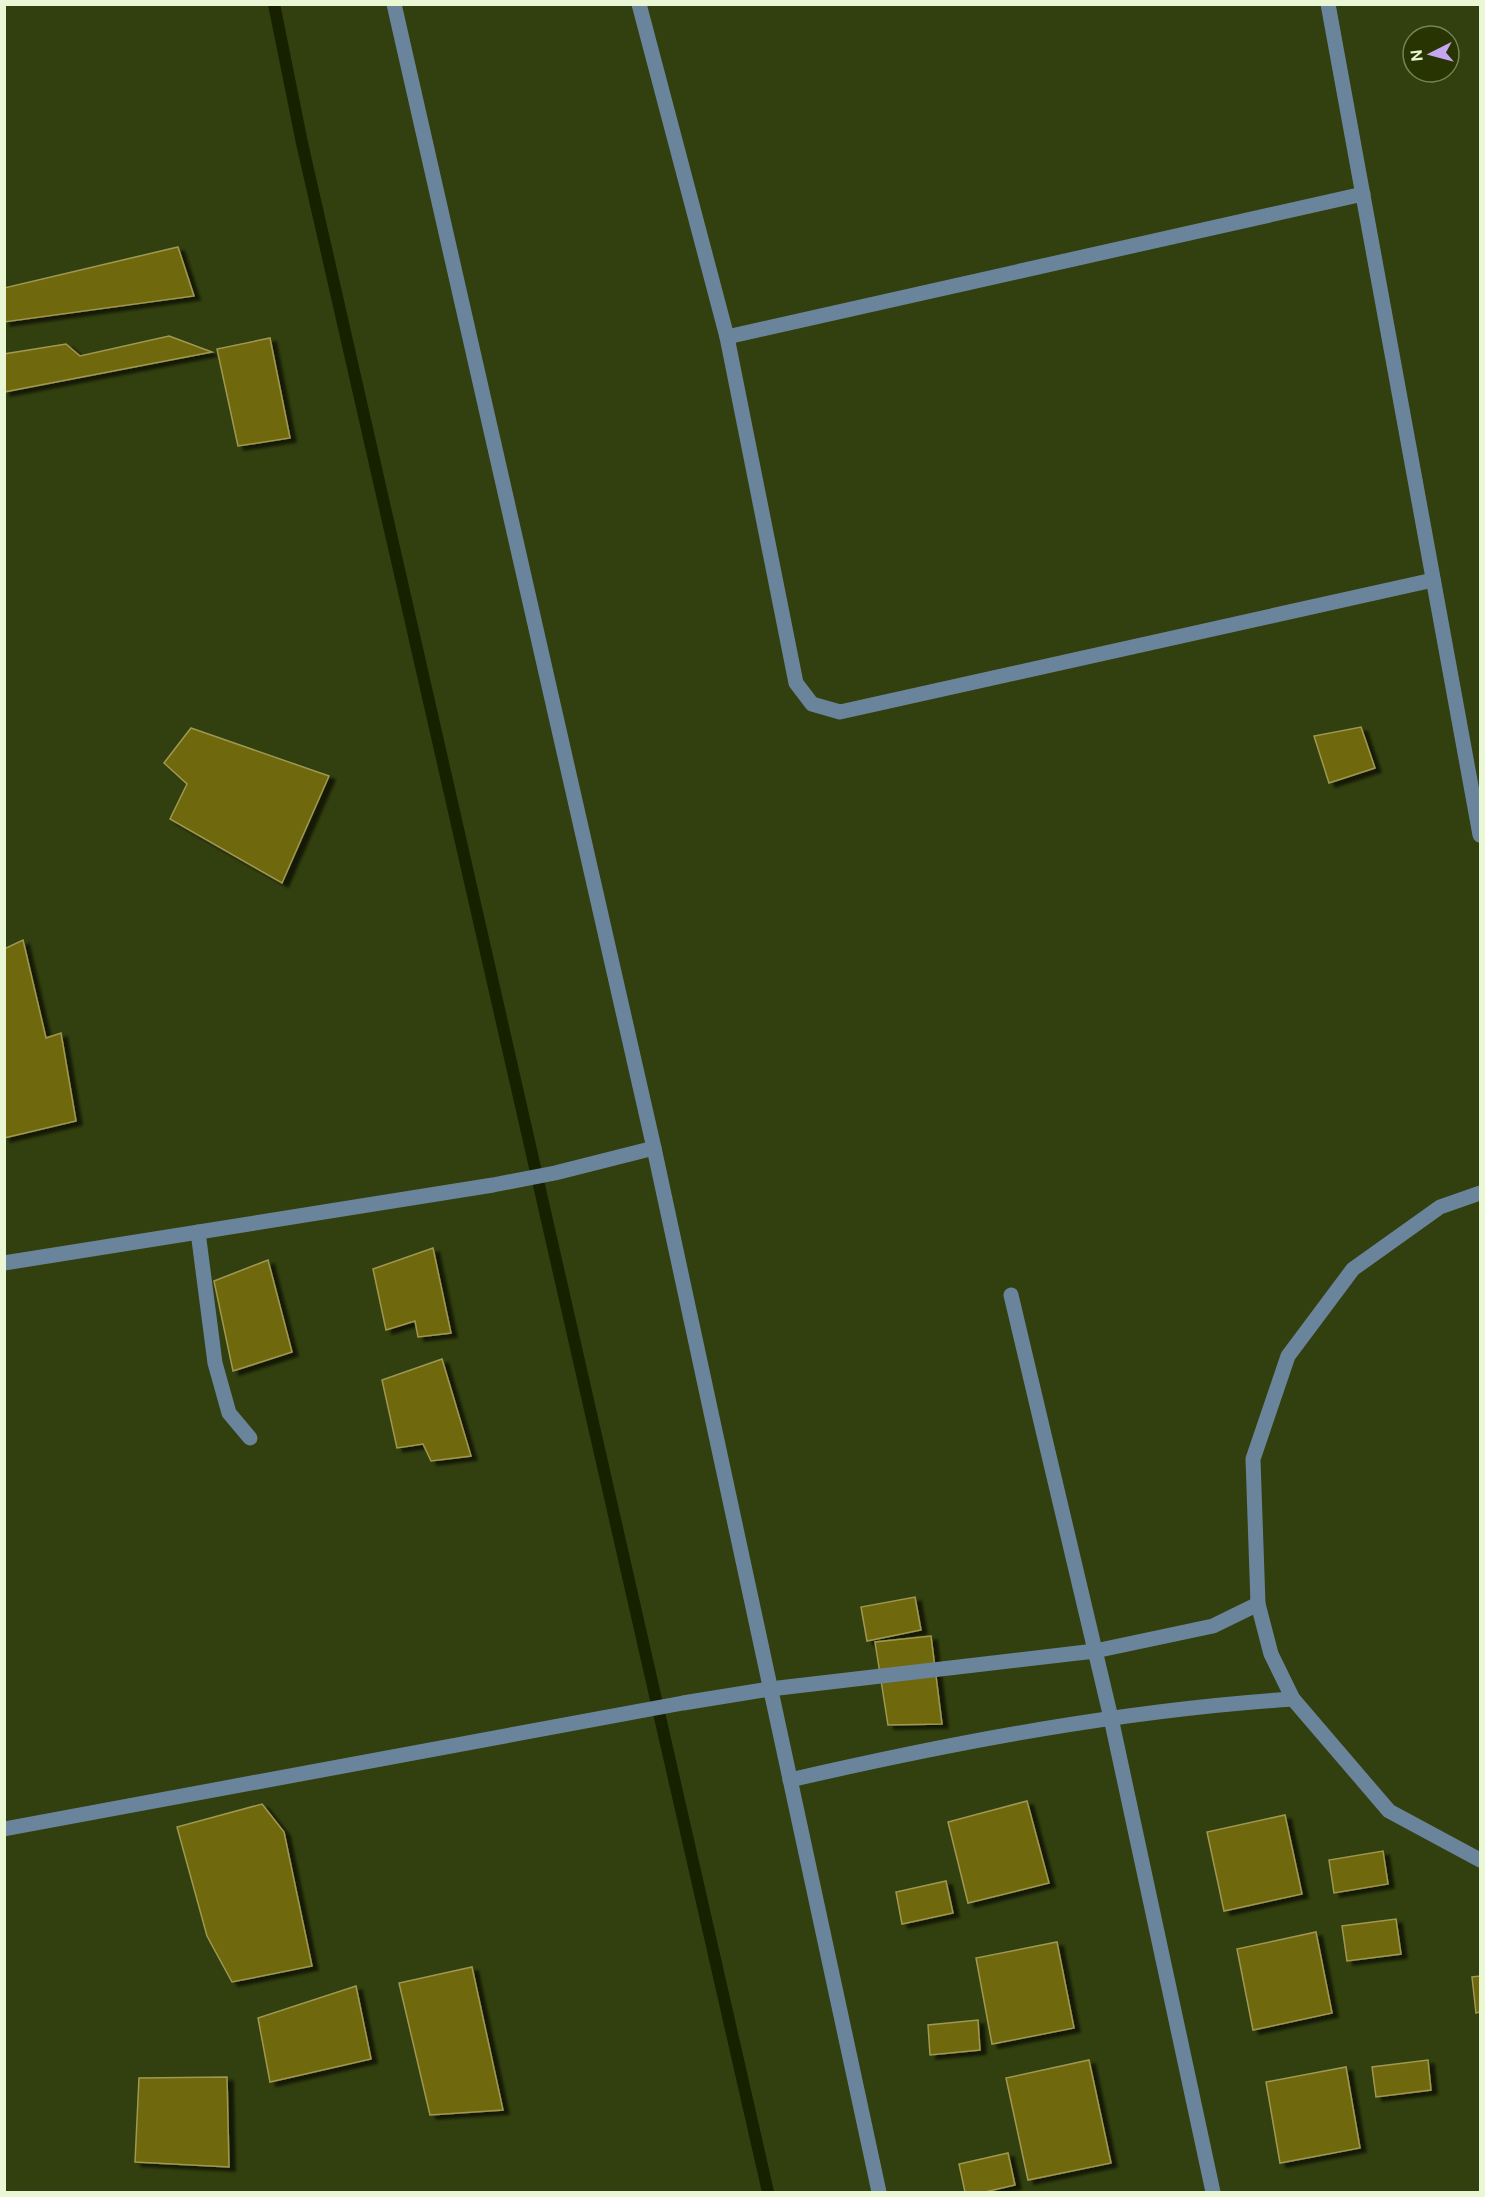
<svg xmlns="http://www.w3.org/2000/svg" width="1485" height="2197" font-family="'DM Sans',sans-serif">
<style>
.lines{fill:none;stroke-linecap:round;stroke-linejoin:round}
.stream{stroke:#172100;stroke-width:12}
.building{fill:#6f670c;stroke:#9f9852;stroke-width:1.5;filter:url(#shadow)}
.minor{stroke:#6a859b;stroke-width:15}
</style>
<defs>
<filter id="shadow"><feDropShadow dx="6" dy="4" stdDeviation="1.5" flood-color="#0009"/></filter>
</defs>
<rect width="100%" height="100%" fill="#323f0e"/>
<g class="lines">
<!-- stream -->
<polyline class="stream" points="274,4 302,143 768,2192"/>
</g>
<!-- building -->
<g class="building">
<polygon points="178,247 194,296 4,322 4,288"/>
<polygon points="169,336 212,352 4,392 4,354 66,344 80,356"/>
<polygon points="270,338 290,438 238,446 217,349"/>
<polygon points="1361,727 1375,768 1329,783 1314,736"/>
<polygon points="191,728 329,776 282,883 170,819 187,784 164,763"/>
<polygon points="23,940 46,1038 61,1033 76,1121 4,1138 4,949"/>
<polygon points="433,1248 451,1333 418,1337 415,1321 386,1330 373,1269"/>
<polygon points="268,1260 292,1352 233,1371 214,1281"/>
<polygon points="442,1359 471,1456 431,1461 423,1444 397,1448 382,1380"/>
<polygon points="915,1597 921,1630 867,1641 861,1607"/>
<polygon points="931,1636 942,1724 888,1725 875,1642"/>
<polygon points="1027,1801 1049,1883 968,1903 948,1822"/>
<polygon points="262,1804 284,1832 312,1966 232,1982 207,1936 177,1827"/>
<polygon points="1285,1815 1302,1894 1224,1911 1207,1832"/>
<polygon points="1383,1851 1388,1884 1334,1893 1329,1860"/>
<polygon points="946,1881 953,1913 902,1924 896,1892"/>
<polygon points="1396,1919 1401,1954 1347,1961 1342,1926"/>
<polygon points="1316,1932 1332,2013 1253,2030 1237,1949"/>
<polygon points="1057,1942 1074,2028 992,2044 976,1958"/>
<polygon points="472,1967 503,2110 430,2115 399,1983"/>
<polygon points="1480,1976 1480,2012 1476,2013 1472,1977"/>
<polygon points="356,1986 371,2059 270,2082 258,2018"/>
<polygon points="978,2020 980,2050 930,2055 928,2025"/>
<polygon points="1089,2060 1111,2163 1028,2180 1006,2078"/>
<polygon points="1428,2060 1431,2090 1376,2097 1372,2067"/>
<polygon points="1346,2067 1360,2148 1280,2163 1266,2082"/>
<polygon points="227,2077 229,2167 135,2162 139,2078"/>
<polygon points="1008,2153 1015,2185 985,2192 965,2192 959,2164"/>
</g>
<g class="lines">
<!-- minor -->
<g class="minor">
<polyline points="394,4 654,1148 879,2192"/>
<polyline points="639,4 727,337"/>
<polyline points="1328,4 1480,835"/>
<polyline points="1363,194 727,337 796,683 812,704 840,712 1433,580"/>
<polyline points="1480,1193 1440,1207 1353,1269 1288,1356 1253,1459 1258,1604 1271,1654 1293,1699 1389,1811 1480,1860"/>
<polyline points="198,1232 215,1363 229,1413 250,1438"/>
<polyline points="4,1263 493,1185 555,1173 654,1148"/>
<polyline points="1011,1295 1111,1718 1213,2192"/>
<path d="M790,1780C955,1742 1124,1710 1293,1699"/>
<polyline points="4,1829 683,1703 770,1689 1095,1651 1213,1626 1258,1604"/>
</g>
</g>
<!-- border -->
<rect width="1485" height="2197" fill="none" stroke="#eaf7d5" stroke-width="12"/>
<!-- north arrow -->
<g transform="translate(1431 54) rotate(264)"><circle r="28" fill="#283502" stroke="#768356" stroke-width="1.5"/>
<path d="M0-4.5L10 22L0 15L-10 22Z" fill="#c6a6f0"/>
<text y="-9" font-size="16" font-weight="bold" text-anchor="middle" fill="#eaf7d5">N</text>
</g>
</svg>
